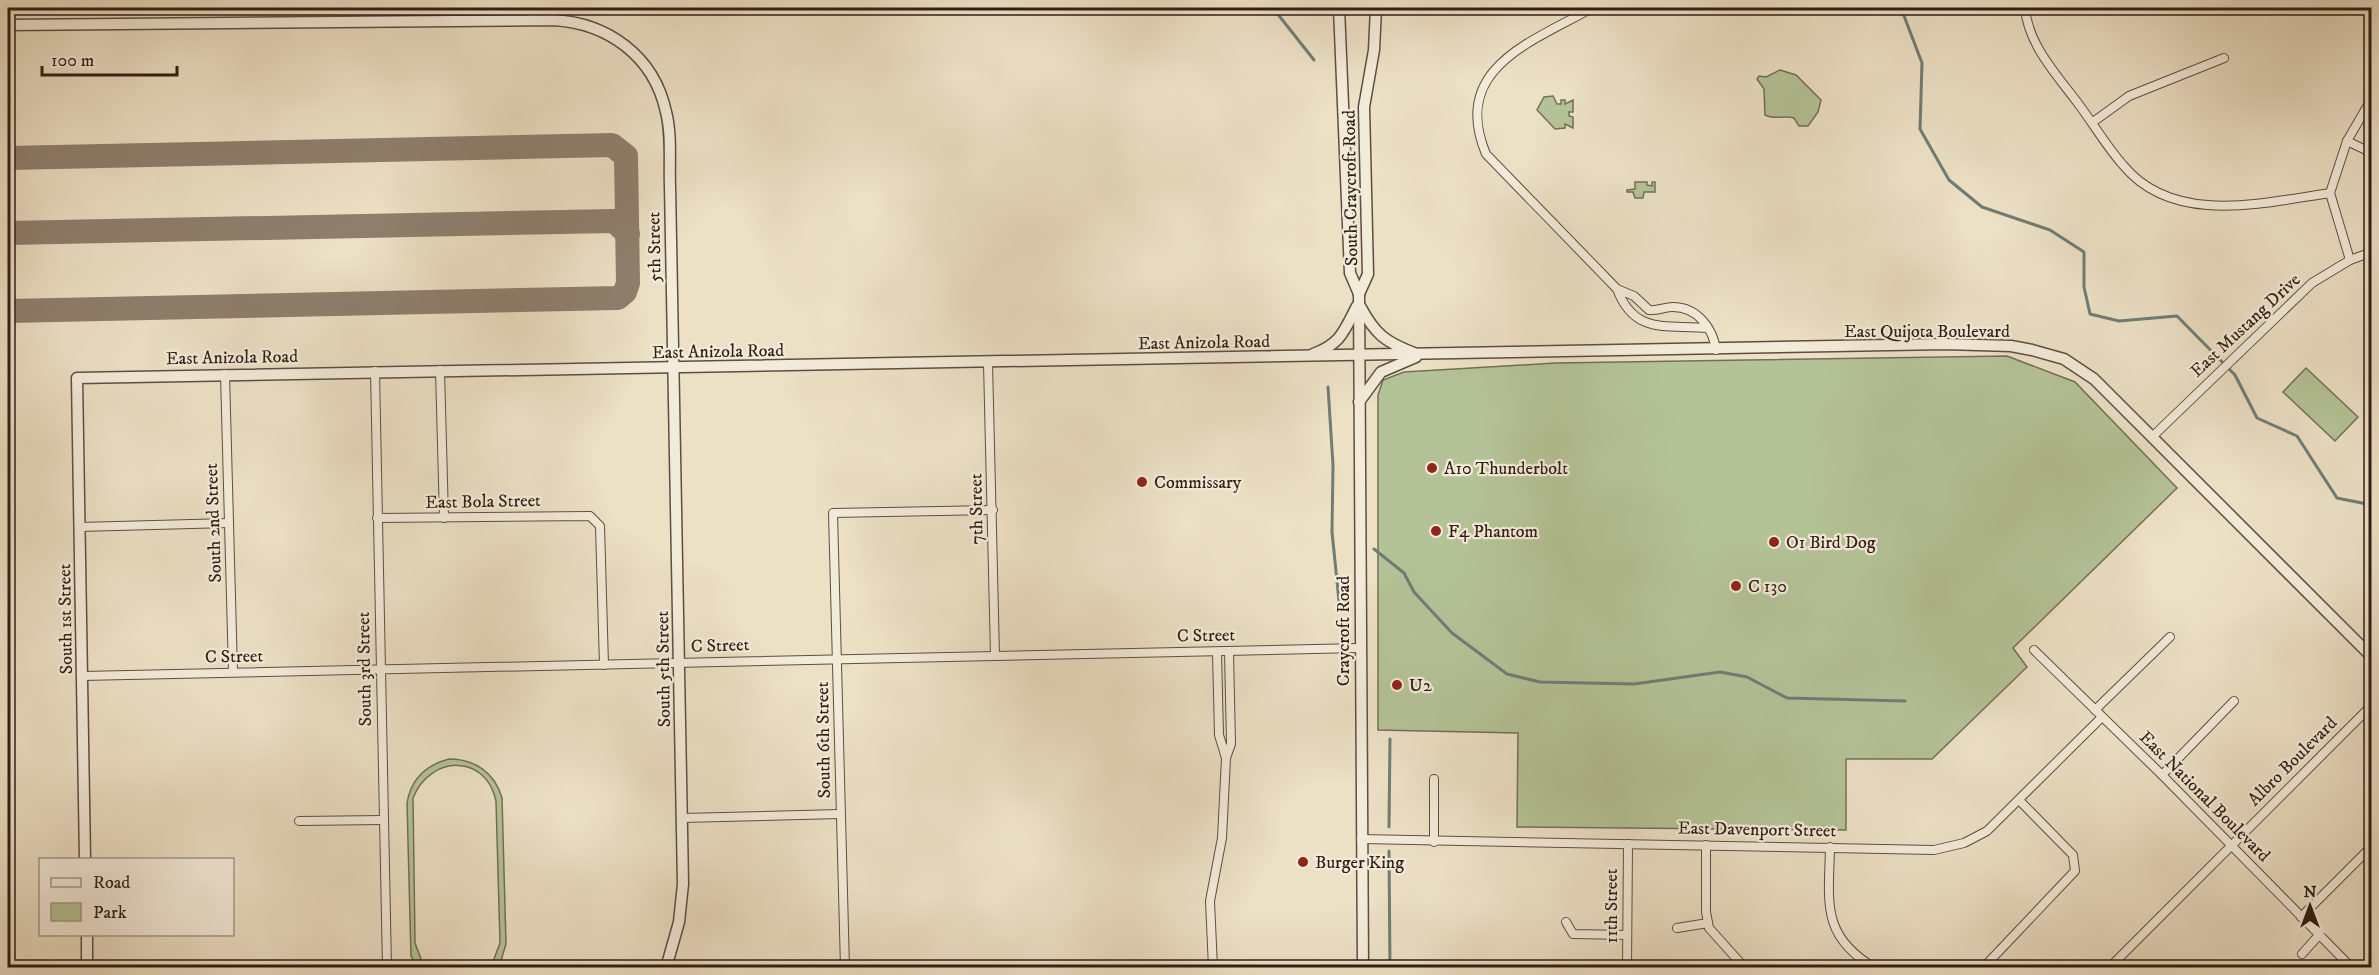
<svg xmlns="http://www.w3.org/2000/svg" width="2379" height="975" font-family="'IM FELL DW Pica',serif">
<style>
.green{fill:#b4c397;stroke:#727056;stroke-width:1.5}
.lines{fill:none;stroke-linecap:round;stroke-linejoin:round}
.stream{stroke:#6f7d76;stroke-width:3}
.taxiway{stroke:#8e7f6d;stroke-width:24}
.minor-casing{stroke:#5e4e41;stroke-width:10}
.tertiary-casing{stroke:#5e4e41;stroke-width:13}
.minor{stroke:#f3ebd9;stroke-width:8}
.tertiary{stroke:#f3ebd9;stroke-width:10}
.poi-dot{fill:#8f2418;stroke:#f3ebd9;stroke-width:2}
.labels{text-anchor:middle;stroke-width:4.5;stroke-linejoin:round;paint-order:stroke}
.street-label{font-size:18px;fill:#2f1e15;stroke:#f3ebd9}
.poi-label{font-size:18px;fill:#2f1e15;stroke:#f3ebd9;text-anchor:start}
</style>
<rect width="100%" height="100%" fill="#ece0c5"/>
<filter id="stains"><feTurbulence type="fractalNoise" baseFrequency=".00333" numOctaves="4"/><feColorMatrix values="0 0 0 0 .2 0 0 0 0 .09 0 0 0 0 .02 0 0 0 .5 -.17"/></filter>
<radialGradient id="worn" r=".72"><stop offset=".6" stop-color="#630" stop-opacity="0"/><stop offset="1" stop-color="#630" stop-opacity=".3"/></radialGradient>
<!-- green -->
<g class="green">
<path d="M1780,70L1796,75L1821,100L1818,112L1808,126H1799L1794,118C1784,115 1774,120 1765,115L1764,89L1757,79L1759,76L1766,77Z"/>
<polygon points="1553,96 1557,104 1561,104 1561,100 1565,100 1565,104 1573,100 1573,112 1569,112 1569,116 1573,117 1573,128 1565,124 1565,128 1555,129 1537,110 1544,97"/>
<polygon points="1635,182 1647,182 1647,185 1652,186 1652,182 1655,182 1655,192 1644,192 1643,198 1635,198 1633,192 1627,192 1627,190 1635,189"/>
<polygon points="2007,356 2075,382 2177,488 2013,648 2027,667 1932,759 1846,759 1846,830 1517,827 1518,733 1378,730 1378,395 1383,380 1404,372 1556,363"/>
<polygon points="2306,368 2358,417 2335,441 2283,392"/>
<path d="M449,759C475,759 495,773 502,798L506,944L499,967H491L500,943L496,801C486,753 430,755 413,798L415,943L424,967H417L411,956L407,803C411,779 426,765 449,759Z"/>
</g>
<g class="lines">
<!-- stream -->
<g class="stream">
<polyline points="1273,8 1314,60"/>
<polyline points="1901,8 1922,63 1920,129 1949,180 1982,207 2050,230 2084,252 2084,287 2090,314 2119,321 2177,316 2235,375 2257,418 2297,436 2337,498 2372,505"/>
<polyline points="1328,387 1333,465 1332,532 1339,601"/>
<polyline points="1374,549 1404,573 1414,592 1452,633 1507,674 1540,682 1634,684 1720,672 1747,677 1787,698 1905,701"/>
<polyline points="1389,827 1390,739"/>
<polyline points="1389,851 1390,968"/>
</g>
<!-- taxiway -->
<g class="taxiway">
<polyline points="8,158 612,145 626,156 628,283 625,292 618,298 8,311"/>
<polyline points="8,233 614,221 628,234"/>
</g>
<!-- minor casing -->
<g class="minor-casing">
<g id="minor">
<path d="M1592,8C1532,42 1450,68 1486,154L1617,289"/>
<path d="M2025,8C2028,44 2056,74 2077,102C2093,123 2106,146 2123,165C2173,226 2262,203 2330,193"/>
<polyline points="532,20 532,8"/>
<polyline points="2093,122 2129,96 2224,58"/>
<polyline points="2347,141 2372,153"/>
<polyline points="2350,260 2330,193 2347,141 2372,98"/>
<path d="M1708,328C1667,324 1635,336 1617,289L1634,296L1649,310C1657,311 1665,307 1673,307C1697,307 1713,328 1716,350"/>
<polyline points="988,363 995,655"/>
<polyline points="440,370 444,518"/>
<polyline points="375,371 387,968"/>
<polyline points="225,374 233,672"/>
<polyline points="2152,437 2312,283 2350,260 2372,252"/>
<polyline points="377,518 590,516 600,526 604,665"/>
<polyline points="79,527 229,523"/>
<polyline points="2034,650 2162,775 2352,968"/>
<polyline points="1217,652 1219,735 1226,758"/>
<polyline points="82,676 1359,648"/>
<polyline points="2095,710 2170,637"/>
<polyline points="2162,775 2234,701"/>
<polyline points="1434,779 1434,842"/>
<polyline points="682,818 840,814"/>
<polyline points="299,821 383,820"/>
<polyline points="1361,839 1934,850 1964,843 1987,831 2102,717"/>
<polyline points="1706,845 1706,912 1709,928 1745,968"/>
<path d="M1830,847C1829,901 1820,936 1875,968"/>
<polyline points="2301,917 2372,846"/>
<polyline points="1566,922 1573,934 1627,935"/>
<polyline points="1677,928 1708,923"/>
<polyline points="2302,954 2319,935"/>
<polyline points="845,968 833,513 993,510"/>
<polyline points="1213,968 1210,901 1222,838 1226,758 1231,744 1229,652"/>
<polyline points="1627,968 1628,844"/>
<polyline points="1983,968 2075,871 2073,855 2019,800"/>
<polyline points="2109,968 2372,705"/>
</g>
</g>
<!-- tertiary casing -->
<g class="tertiary-casing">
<g id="tertiary">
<polyline points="1339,8 1350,273 1359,294 1363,968"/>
<path d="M8,25L553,20C608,23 654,56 666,112C672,135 669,162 670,186L683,884L679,922L666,968"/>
<polyline points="1359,294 1368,274 1364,107 1374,50 1376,8"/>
<path d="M1360,306C1375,334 1385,342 1414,353"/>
<path d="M1313,354C1341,344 1344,331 1357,306"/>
<polyline points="1359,402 1381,372 1416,357"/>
<polyline points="85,860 77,378 1945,344 2011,346 2032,350 2064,359 2094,379 2372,657"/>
<polyline points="87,934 87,968"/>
</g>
</g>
<!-- minor -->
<use href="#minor" class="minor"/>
<!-- tertiary -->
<use href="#tertiary" class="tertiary"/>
</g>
<!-- markers -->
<g class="poi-dot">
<circle cx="1432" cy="468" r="6"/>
<circle cx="1142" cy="482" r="6"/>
<circle cx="1436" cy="531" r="6"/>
<circle cx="1774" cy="542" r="6"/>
<circle cx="1736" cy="586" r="6"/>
<circle cx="1397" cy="685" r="6"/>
<circle cx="1303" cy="862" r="6"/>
</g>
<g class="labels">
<!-- street labels -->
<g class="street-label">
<text transform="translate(1350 188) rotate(-91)" y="6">South Craycroft Road</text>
<text transform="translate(654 247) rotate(-91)" y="6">5th Street</text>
<text transform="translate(2245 325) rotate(-43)" y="6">East Mustang Drive</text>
<text x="1927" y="337">East Quijota Boulevard</text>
<text transform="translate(1204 342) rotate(-1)" y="6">East Anizola Road</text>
<text transform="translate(718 351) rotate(-1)" y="6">East Anizola Road</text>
<text transform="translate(232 357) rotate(-1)" y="6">East Anizola Road</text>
<text transform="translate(483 501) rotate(-1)" y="6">East Bola Street</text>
<text transform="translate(976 509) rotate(-91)" y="6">7th Street</text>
<text transform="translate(213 523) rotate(-92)" y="6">South 2nd Street</text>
<text transform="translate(65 619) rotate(-91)" y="6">South 1st Street</text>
<text transform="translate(1343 631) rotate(-90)" y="6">Craycroft Road</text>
<text transform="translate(1206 635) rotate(-1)" y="6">C Street</text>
<text transform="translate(720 645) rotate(-2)" y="6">C Street</text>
<text transform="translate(234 656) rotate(-1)" y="6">C Street</text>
<text transform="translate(364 669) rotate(-91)" y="6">South 3rd Street</text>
<text transform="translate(663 669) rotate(-91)" y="6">South 5th Street</text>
<text transform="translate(823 740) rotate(-91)" y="6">South 6th Street</text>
<text transform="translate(2292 761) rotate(-45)" y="6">Albro Boulevard</text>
<text transform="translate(2205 796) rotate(45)" y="6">East National Boulevard</text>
<text transform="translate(1757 829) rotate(1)" y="6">East Davenport Street</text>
<text transform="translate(1611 906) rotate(-90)" y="6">11th Street</text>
</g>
<!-- poi labels -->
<g class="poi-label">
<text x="1444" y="474">A10 Thunderbolt</text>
<text x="1154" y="488">Commissary</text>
<text x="1448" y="537">F4 Phantom</text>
<text x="1786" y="548">O1 Bird Dog</text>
<text x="1748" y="592">C 130</text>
<text x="1409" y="691">U2</text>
<text x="1315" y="868">Burger King</text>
</g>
</g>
<!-- margin -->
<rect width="2379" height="975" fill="none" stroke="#ece0c5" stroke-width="30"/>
<rect x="9" y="9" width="2361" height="957" fill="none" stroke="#2f1e15" stroke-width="3"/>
<rect x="15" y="15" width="2349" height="945" fill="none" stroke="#2f1e15" stroke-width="1.5"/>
<!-- legend -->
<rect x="39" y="858" width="195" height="78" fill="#f3ebd9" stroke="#a5998b" stroke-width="1.5"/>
<rect x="51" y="878" width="30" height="9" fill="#f3ebd9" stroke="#a5998b" stroke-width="1.5"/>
<text x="93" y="888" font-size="18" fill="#2f1e15">Road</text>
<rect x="51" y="903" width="30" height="18" fill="#b4c397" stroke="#a5998b" stroke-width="1.5"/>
<text x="93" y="918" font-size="18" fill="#2f1e15">Park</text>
<!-- north arrow -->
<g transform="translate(2310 906)" stroke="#f3ebd9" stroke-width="4.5" paint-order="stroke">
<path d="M0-4.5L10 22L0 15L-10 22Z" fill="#2f1e15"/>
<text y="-9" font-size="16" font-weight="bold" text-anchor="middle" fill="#2f1e15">N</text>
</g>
<!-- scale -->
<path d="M42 66v9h135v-9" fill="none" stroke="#2f1e15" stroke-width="3"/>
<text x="51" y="66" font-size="18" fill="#2f1e15" stroke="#f3ebd9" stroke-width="4.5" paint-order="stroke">100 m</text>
<rect width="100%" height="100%" filter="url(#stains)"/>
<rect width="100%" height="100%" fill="url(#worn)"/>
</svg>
